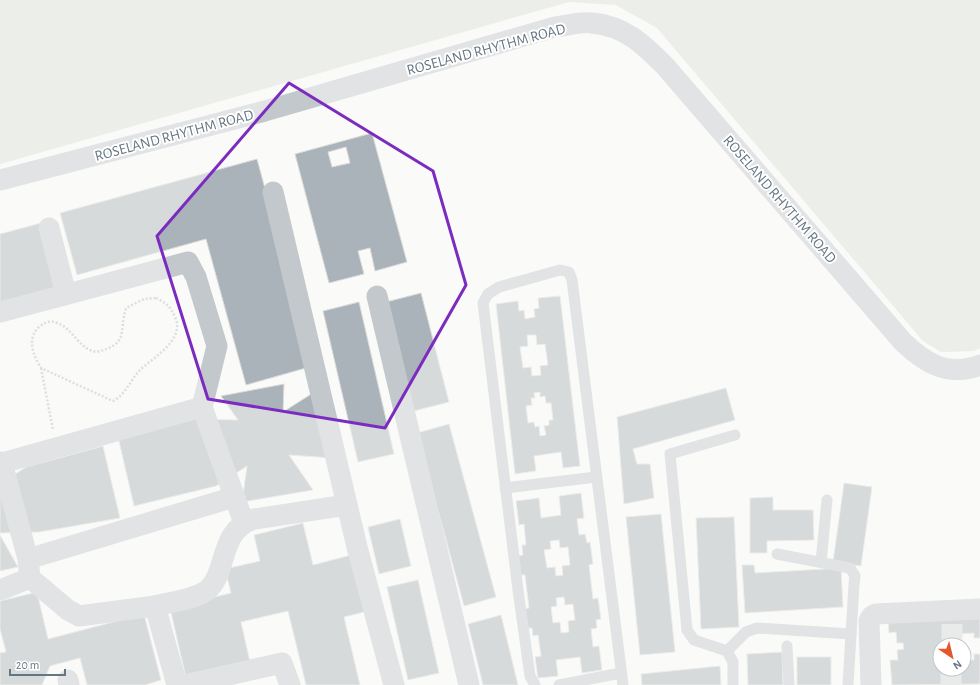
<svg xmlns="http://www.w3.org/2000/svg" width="980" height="685" font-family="'Alegreya Sans',sans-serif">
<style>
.green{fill:#dadfd7}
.building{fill:#aab3b9;stroke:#dcdcda;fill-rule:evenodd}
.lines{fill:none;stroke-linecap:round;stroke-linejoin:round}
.street-tunnel{stroke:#d5d9db;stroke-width:21;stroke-dasharray:21 10;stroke-linecap:butt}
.path{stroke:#bbbfc2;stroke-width:2.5;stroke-dasharray:2 2;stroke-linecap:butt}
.lane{stroke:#c3c8cc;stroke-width:11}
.street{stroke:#c3c8cc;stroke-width:21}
.marked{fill:none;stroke:#7b2cbf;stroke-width:3;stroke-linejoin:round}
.labels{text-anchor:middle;stroke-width:4;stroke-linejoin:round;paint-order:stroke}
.street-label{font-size:15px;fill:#657683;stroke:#fff}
</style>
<rect width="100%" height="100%" fill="#fafaf8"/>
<!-- green -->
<polygon class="green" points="0,0 980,0 980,348 974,351 941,352 923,341 657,28 616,5 569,2 0,164"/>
<!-- building -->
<g class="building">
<path d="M372,133L407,262L375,271L370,248L358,251L364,274L329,283L295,154ZM346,147L350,163L332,167L328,152Z"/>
<polygon points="257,159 313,366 246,385 206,239 77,275 60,213"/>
<polygon points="41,223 58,287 0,303 0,234"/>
<polygon points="421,293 449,402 414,411 386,302"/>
<path d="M560,296L580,466L563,468L561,452L534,456L536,471L515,474L496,304L518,301L519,311L524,310L525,319L535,317L534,309L539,308L538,298ZM527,335H536L537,345L545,344L548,365L540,366L541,375L532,376L531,367L523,368L520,347L528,346ZM540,392V397L545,396L546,403H551L553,420H549V425L544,426L546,435L540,436L539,426L535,427L534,422L528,423L526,406L532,405L531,398H535L534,393Z"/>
<polygon points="359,302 394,454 358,462 323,311"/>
<polygon points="284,384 283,412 316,391 332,458 289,455 313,490 242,502 247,466 216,486 134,506 118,437 195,419 238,420 221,396"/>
<polygon points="726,388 735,420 633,449 637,464 650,464 654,498 624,504 617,417"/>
<polygon points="449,424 496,597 464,606 417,433"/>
<polygon points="103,446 120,518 39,532 0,533 0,484 26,467"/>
<polygon points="844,483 872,487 861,566 833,562"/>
<path d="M581,493L584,518L577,519L579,535L585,534L587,543L590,542L593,564L589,565L593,599L598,598L601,619L596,620L597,628L591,629L593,647L599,646L602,670L582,673L580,657L556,660L558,676L538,678L535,657L541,656L538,635L533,636L532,628H525L523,609L529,608L525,575H521L518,556L523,555L522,545H526L524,524L519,525L516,501L539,498L541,518L561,515L559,496ZM559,540L560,548L568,547L570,565L562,566L563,575L556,576L555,567L547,568L544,550L551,549L550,541ZM564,597L565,605L573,604L575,620L568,621L569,632L561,633L560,622L553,623L551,607L557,606L556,598Z"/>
<polygon points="773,497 773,510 813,510 814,540 767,541 767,553 750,553 750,498"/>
<polygon points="661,514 675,652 640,655 626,517"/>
<polygon points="734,517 739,627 701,629 696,518"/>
<polygon points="400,519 411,566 379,574 368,527"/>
<polygon points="303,523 313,565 355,554 368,611 344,617 360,685 306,685 288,611 241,622 250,662 186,678 170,608 231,593 225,569 260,561 254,535"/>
<polygon points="0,535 18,567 0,571"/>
<polygon points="742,565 754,565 755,573 841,568 843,607 745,613"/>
<polygon points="418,580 439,673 408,680 387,587"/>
<polygon points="37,592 48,639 144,614 161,680 145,685 87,685 80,658 50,666 42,685 0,685 0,653 6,652 0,629 0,601"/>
<polygon points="980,614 980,638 974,638 974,633 956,634 956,639 950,639 950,645 940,645 940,669 964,669 964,660 974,660 974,654 980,654 980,684 892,685 890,660 898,660 897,650 904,649 903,643 897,643 896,632 889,633 888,619"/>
<polygon points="501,615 518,685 483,685 468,624"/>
<polygon points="782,652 783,685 748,685 747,654"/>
<rect x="797" y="657" width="34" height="28"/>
<polygon points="720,666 721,685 642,685 641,674"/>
</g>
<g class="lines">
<!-- street-tunnel -->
<g class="street-tunnel">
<polyline points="952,645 952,615"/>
<polyline points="951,685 951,669"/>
</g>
<!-- path -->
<g class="path">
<path d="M156,298C166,303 171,307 175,317C186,340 152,358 139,371C130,381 125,395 113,401L41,368C33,355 26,338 40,326C46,322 50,320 57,323C73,328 79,350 97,352C130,343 118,334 126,308L144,299Z"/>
<polyline points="41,368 53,430"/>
</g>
<!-- lane -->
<g class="lane">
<polyline points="505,488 596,477"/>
<polyline points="777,554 850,568 855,576 854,584 848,685"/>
<polyline points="821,562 827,500"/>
<polyline points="787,646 789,685"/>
<polyline points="727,651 746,632 757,628 851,634"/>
<polyline points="535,685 530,676 518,590 483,303 488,294 499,287 560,270 569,272 572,280 623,685"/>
<polyline points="559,685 621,673"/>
<polyline points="733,685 733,662 727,651 694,640 687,630 670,454 735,435"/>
</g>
<!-- street -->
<g class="street">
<path d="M0,180L265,111L555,27C567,26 581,21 592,23C625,26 643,44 665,66L903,342C926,364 948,377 980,365"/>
<polyline points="273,192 357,547 394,685"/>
<polyline points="49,228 66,294"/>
<polyline points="377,296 469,685"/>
<polyline points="0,312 188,262 196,277 217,346 202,407 244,523"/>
<polyline points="0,462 2,463 28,559 30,578 68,610 79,616 155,606"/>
<polyline points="2,463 202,407"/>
<polyline points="28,559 234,497"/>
<polyline points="0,590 30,578"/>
<polyline points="68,680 69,685"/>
<path d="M177,685L155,606C170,602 193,600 206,591C229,574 217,531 254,519L347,505"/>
<polyline points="184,685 282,663 290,685"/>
<polyline points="871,685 869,621 872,616 876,614 980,609"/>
</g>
</g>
<!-- marked area -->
<path d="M0 0H980V685H0ZM289,83L433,171L466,285L385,428L208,399L157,236Z" fill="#fafaf8" fill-opacity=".55" fill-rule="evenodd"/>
<path class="marked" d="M289,83L433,171L466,285L385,428L208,399L157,236Z"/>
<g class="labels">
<!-- street labels -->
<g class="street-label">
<text transform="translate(486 49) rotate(-15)" y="5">ROSELAND RHYTHM ROAD</text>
<text transform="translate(174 135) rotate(-15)" y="5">ROSELAND RHYTHM ROAD</text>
<text transform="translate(780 199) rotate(49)" y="5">ROSELAND RHYTHM ROAD</text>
</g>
</g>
<!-- north arrow -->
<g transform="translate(952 657) rotate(145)"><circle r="19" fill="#ffffff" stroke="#c1c8cd"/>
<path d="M0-3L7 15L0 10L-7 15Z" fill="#e4572e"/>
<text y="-6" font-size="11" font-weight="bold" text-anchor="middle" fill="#657683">N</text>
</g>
<!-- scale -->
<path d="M10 669v6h55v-6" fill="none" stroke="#657683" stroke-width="2"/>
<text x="16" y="669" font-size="12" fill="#657683" stroke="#ffffff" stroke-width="3" paint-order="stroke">20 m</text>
</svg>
